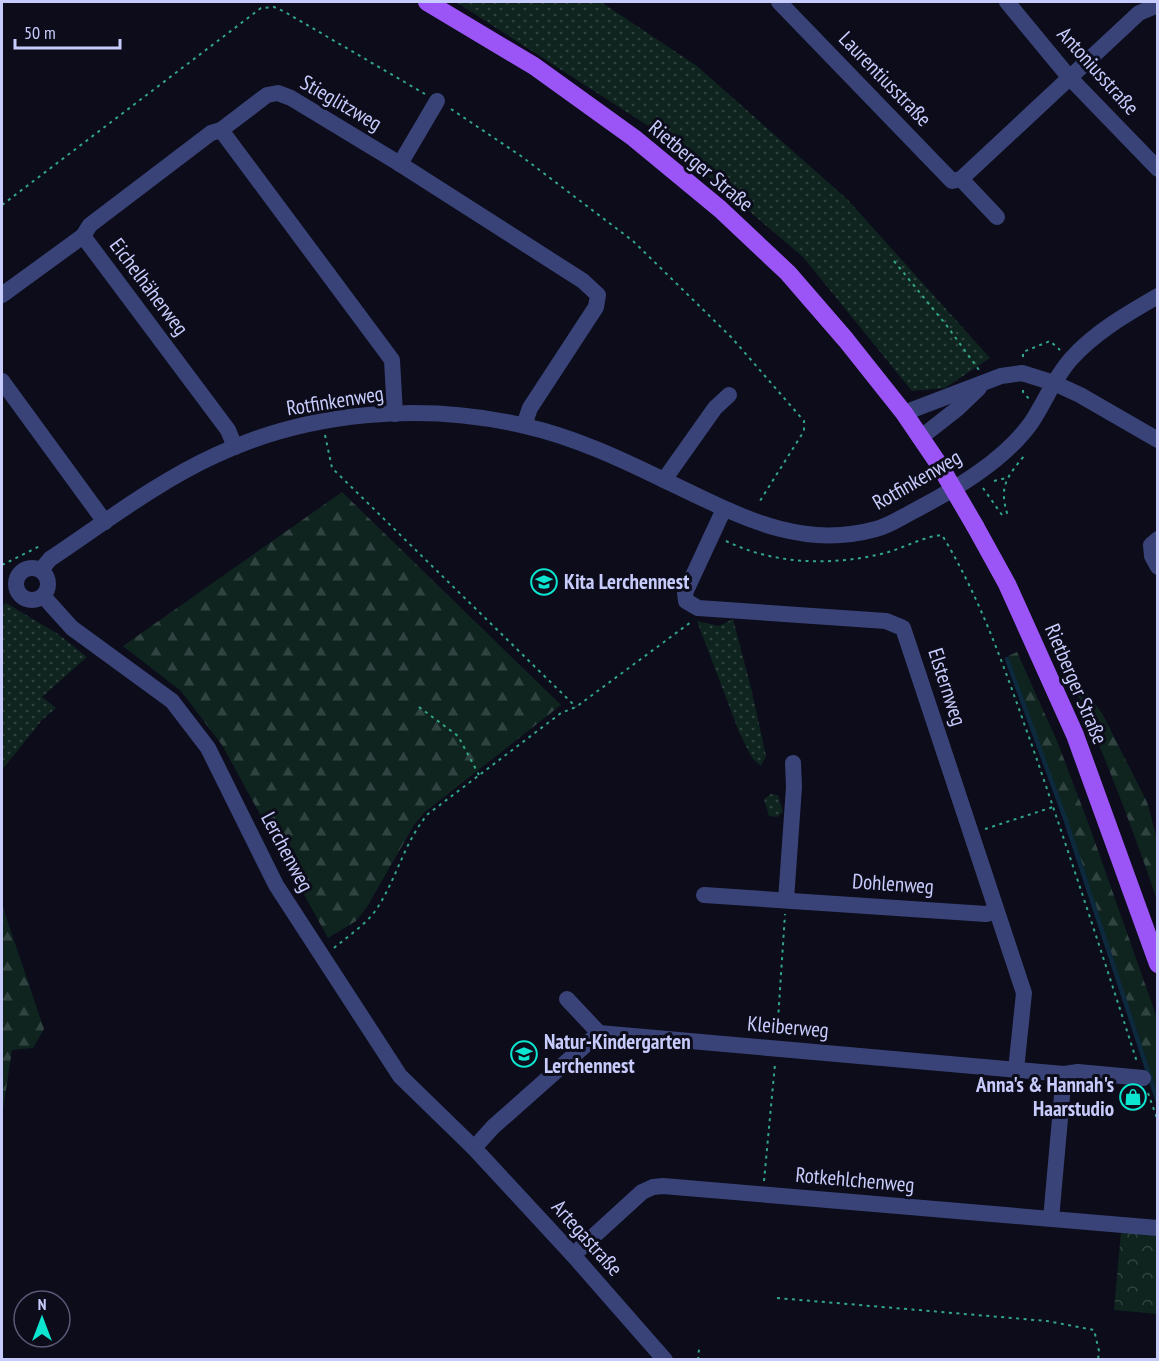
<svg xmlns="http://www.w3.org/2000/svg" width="1159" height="1361" font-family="'PT Sans Narrow',sans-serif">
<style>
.grass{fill:url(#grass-dots)}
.forest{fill:url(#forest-firs)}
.park{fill:url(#park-crowns)}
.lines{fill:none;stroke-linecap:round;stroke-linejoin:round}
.stream{stroke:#0d293d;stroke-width:4.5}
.path{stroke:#32a689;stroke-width:2;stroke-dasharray:3 4.5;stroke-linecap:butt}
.minor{stroke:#394377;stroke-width:16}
.major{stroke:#9b55f6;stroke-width:18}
.major-bridge{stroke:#9b55f6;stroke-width:18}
.labels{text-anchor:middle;stroke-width:6;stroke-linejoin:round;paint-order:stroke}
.street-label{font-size:21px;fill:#c8ccfc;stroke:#0c0c1b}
.poi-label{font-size:21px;font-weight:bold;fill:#c8ccfc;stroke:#0c0c1b;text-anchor:start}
</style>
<defs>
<pattern id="grass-dots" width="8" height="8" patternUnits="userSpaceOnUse" patternTransform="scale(1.5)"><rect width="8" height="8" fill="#0f241f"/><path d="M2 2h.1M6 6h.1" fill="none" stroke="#304340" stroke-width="1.8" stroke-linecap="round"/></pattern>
<pattern id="forest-firs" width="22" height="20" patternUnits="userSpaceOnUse" patternTransform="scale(1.5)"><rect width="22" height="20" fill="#0f241f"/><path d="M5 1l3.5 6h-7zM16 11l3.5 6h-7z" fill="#304340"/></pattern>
<pattern id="park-crowns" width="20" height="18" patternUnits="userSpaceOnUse" patternTransform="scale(1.5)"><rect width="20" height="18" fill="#0f241f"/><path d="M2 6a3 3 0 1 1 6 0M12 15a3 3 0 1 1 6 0" fill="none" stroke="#304340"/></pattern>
</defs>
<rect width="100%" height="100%" fill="#0c0c1b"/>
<!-- grass -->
<g class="grass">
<polygon points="456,2 601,2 697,66 847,199 990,358 945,388 912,391 803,257 650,127"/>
<polygon points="6,603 58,634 87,657 42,697 56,708 42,720 2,770 2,606"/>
<polygon points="733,619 752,692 766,756 761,766 752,758 739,732 697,621 719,626"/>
<polygon points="771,794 778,795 783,812 777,817 769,816 764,799"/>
</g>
<!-- forest -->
<g class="forest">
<polygon points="342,492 561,705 425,812 414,825 367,907 356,921 328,938 222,745 181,691 123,646"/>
<polygon points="1017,652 1057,741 1089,825 1157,1018 1157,1093 1082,864 1008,656"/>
<path d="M1060,655L1103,715L1147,802L1157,839V900C1129,817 1097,736 1060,655Z"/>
<polygon points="2,905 44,1029 33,1048 12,1050 2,1116"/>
</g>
<!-- park -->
<polygon class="park" points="1121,1232 1157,1235 1157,1314 1114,1310"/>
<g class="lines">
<!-- stream -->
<polyline class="stream" points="1007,659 1066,821 1158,1102"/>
<!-- path -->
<g class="path">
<polyline points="451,109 521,156 633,241 732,338 804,421 804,431 758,504"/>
<polyline points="2,205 261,8 274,7 285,12 425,94"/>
<polyline points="894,261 947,326 979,370"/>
<polyline points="1023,357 1023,352 1050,341 1060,350"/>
<polyline points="1023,390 1023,392 1029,399"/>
<polyline points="325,435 332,468 576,707"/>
<polyline points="994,481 1006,478"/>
<path d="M983,488L1002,515L1007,513C999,486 1007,477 1024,456"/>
<path d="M726,541C775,565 833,566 885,553C904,548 922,537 942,535C984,604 1008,679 1035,754C1070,856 1104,959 1137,1062"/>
<polyline points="2,565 42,545"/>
<polyline points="419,707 458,736 479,775"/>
<polyline points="985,829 1053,807"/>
<path d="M334,948C347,937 362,927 373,914C396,883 403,843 428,814L561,713L576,707L691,622"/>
<polyline points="777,1035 785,914"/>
<polyline points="1148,1093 1158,1121"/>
<polyline points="764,1181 775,1064"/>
<polyline points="777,1298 1047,1321 1094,1330 1099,1351 1098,1360"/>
<polyline points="698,1360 699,1349"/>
</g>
<!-- minor -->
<g class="minor">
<polyline points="779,2 952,181 961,179 997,217"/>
<polyline points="1007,2 1069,77 1158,169"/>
<polyline points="400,164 437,101"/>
<polyline points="961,179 1139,13 1158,5"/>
<polyline points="83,236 228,430 235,447"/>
<polyline points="2,295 83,236 90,225 211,133 221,130"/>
<polyline points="2,381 105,522"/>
<polyline points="904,413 1001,376 1022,373 1054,383 1080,395 1158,440"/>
<polyline points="395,414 392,360 221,130 267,95 278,93 291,98 400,164 583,281 598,295 596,307 530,408 524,425"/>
<polyline points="920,438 957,409 979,388"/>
<polyline points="664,480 715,408 729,395"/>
<polyline points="724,509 685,593 686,601 698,608 886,621 903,628 1024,993 1016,1070"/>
<polyline points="1158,539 1151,545 1152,556 1158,567"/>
<circle cx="32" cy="584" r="16"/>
<path d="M41,570L50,559C104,523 157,482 216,455C310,411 425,402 525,426C574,437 621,459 666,481C735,513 797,551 876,529C888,526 899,519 910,513C952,491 1003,462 1031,423C1045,402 1054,378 1071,359C1095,332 1127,314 1158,296"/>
<polyline points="44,597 72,628 172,701 208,748 276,885 400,1076 474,1148 573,1255 665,1360"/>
<polyline points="704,895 986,914 996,911"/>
<polyline points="786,900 794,787 793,763"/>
<polyline points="567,999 599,1033"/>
<polyline points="474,1148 493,1127 599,1033 1064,1074 1078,1072 1143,1078"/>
<polyline points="1051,1219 1064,1074"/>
<polyline points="573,1255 642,1192 653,1187 663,1186 1158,1228"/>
</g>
<!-- major -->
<g class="major">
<polyline points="427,2 534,66 634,138 720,209 788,273 846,340 904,413 940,466"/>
<polyline points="975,526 1007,584 1075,735 1158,964"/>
</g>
<!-- major-bridge -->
<polyline class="major-bridge" points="940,466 975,526"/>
</g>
<!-- icons -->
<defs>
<g id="school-ring" transform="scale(1.35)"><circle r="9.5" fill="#0c0c1b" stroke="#0ce5d0" stroke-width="1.5"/><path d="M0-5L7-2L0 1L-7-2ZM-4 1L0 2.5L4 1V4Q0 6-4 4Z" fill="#0ce5d0"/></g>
<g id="shop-ring" transform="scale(1.35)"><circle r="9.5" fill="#0c0c1b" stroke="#0ce5d0" stroke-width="1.5"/><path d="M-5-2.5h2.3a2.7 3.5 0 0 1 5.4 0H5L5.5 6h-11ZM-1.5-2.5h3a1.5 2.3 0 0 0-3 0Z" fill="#0ce5d0"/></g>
</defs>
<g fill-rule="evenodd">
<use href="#school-ring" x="544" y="582"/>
<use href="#school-ring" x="524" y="1054"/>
<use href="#shop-ring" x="1133" y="1097"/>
</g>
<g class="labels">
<!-- street labels -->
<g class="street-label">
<text transform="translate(1098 71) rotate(48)" y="7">Antoniusstraße</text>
<text transform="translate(885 79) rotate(46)" y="7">Laurentiusstraße</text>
<text transform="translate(341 103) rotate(30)" y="7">Stieglitzweg</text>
<text transform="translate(701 166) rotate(40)" y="7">Rietberger Straße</text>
<text transform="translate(149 287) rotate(53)" y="7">Eichelhäherweg</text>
<text transform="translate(335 401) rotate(-9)" y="7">Rotfinkenweg</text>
<text transform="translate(917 480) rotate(-30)" y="7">Rotfinkenweg</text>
<text transform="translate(1076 684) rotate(67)" y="7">Rietberger Straße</text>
<text transform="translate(947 687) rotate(72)" y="7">Elsternweg</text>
<text transform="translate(287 852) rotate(62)" y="7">Lerchenweg</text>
<text transform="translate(893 884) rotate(4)" y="7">Dohlenweg</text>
<text transform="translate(788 1027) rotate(5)" y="7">Kleiberweg</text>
<text transform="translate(855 1180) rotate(5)" y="7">Rotkehlchenweg</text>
<text transform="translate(587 1238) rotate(48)" y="7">Artegastraße</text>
</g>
<!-- poi labels -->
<g class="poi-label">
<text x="564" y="589">Kita Lerchennest</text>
<text x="544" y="1049">Natur-Kindergarten<tspan x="544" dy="24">Lerchennest</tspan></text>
<text x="1114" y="1092" text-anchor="end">Anna's &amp; Hannah's<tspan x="1114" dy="24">Haarstudio</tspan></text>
</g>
</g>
<!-- border -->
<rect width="1159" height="1361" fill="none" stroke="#c8ccfc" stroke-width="6"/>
<!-- north arrow -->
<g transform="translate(42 1319)"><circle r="28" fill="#0c0c1b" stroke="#575975" stroke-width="1.5"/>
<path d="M0-4.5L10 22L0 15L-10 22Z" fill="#0ce5d0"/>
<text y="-9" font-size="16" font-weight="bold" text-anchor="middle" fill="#c8ccfc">N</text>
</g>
<!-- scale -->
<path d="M15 39v9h105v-9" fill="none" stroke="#c8ccfc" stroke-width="3"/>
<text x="24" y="39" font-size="18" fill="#c8ccfc" stroke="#0c0c1b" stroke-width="4.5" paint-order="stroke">50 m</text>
</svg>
